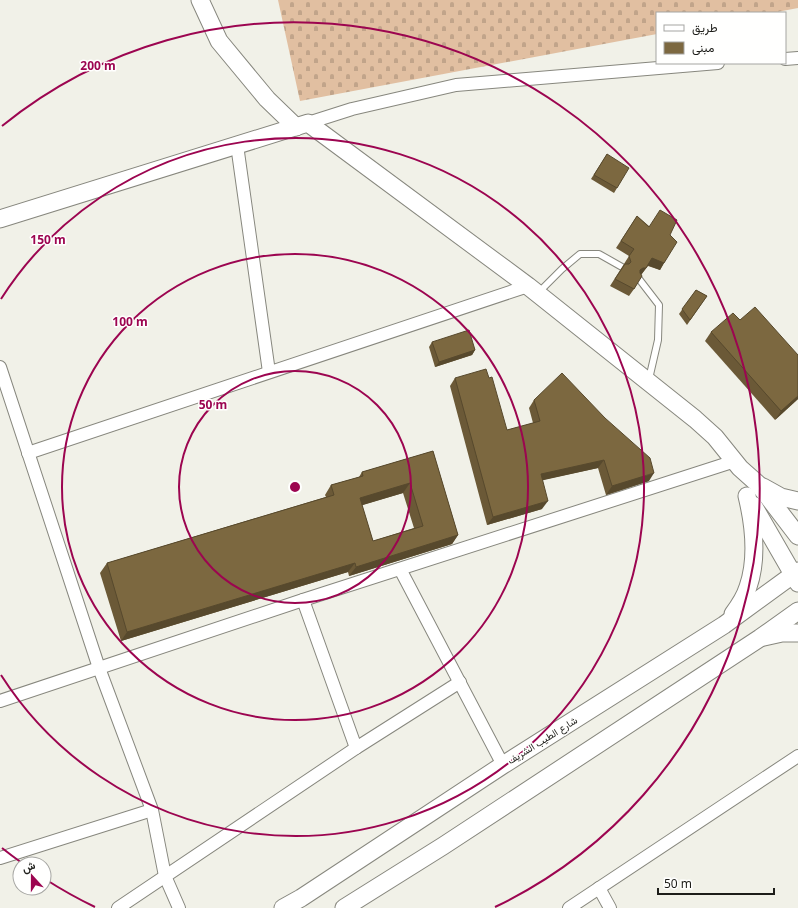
<svg xmlns="http://www.w3.org/2000/svg" width="798" height="908" font-family="'Noto Sans',Vazirmatn,sans-serif">
<style>
.cemetery{fill:url(#cemetery-stones)}
.lines{fill:none;stroke-linecap:round;stroke-linejoin:round}
.lane-casing{stroke:#87877e;stroke-width:8}
.street-casing{stroke:#87877e;stroke-width:14}
.secondary-casing{stroke:#87877e;stroke-width:19}
.lane{stroke:#fff;stroke-width:6}
.street{stroke:#fff;stroke-width:12}
.secondary{stroke:#fff;stroke-width:17}
.wall{fill:#6b5937;fill-rule:evenodd}
.shaded-wall{fill:#57492d}
.building{fill:#7c6840;stroke:#57492d;fill-rule:evenodd}
.ring{fill:none;stroke:#9c0550;stroke-width:2}
.labels{text-anchor:middle;stroke-width:3;stroke-linejoin:round;paint-order:stroke}
.street-label{font-size:10px;fill:#1d1d19;stroke:#fffffe}
.centre{fill:#9c0550;stroke:#fffffe;stroke-width:2}
.ring-label{font-size:12px;text-anchor:middle;font-weight:bold;fill:#9c0550;stroke:#fffffe;stroke-width:3;stroke-linejoin:round;paint-order:stroke}
</style>
<defs>
<pattern id="cemetery-stones" width="16" height="16" patternUnits="userSpaceOnUse"><rect width="16" height="16" fill="#e1bfa1"/><path d="M2 7V4a2 2 0 0 1 4 0v3zM10 15v-3a2 2 0 0 1 4 0v3z" fill="#c1a48a"/></pattern>
</defs>
<rect width="100%" height="100%" fill="#f1f1e8"/>
<!-- cemetery -->
<polygon class="cemetery" points="278,0 798,0 798,8 772,13 657,13 657,34 300,101"/>
<g class="lines">
<!-- lane casing -->
<g class="lane-casing">
<g id="lane">
<polyline points="639,279 659,305 658,340 649,379"/>
<polyline points="538,293 562,269 580,254 599,254 622,267"/>
</g>
</g>
<!-- street casing -->
<g class="street-casing">
<g id="street">
<polyline points="785,59 798,58"/>
<polyline points="308,123 352,109 456,85 718,63"/>
<polyline points="237,145 269,372"/>
<polyline points="0,367 99,668 152,810 165,876 179,908"/>
<polyline points="28,453 528,286"/>
<polyline points="400,569 503,765"/>
<polyline points="303,600 356,748"/>
<polyline points="0,701 303,600 735,461"/>
<polyline points="0,858 152,810"/>
<polyline points="599,888 610,908"/>
<polyline points="118,908 356,748 460,682"/>
<polyline points="569,908 798,756"/>
</g>
</g>
<!-- secondary casing -->
<g class="secondary-casing">
<g id="secondary">
<polyline points="200,0 219,41 267,99 296,127"/>
<polyline points="0,219 308,123 528,286 695,419 715,437 740,468 759,485 798,536"/>
<polyline points="763,487 781,497 798,501"/>
<polyline points="753,505 798,583"/>
<path d="M733,614C739,606 745,597 748,587C758,558 754,525 747,496"/>
<polyline points="764,637 782,633 798,633"/>
<polyline points="283,908 301,898 503,765 724,625 798,571"/>
<polyline points="344,908 443,846 760,638 798,611"/>
</g>
</g>
<!-- lane -->
<use href="#lane" class="lane"/>
<!-- street -->
<use href="#street" class="street"/>
<!-- secondary -->
<use href="#secondary" class="secondary"/>
</g>
<!-- wall -->
<g class="wall">
<polygon points="607,154 617,188 614,193 591,179"/>
<polygon points="637,216 649,226 670,235 664,263 660,270 648,266 641,275 634,289 629,296 610,286 629,256 616,248"/>
<polygon points="696,290 707,296 687,325 679,314"/>
<polygon points="740,320 798,399 775,420 705,341 711,332"/>
<polygon points="432,342 475,350 472,355 435,367 429,347"/>
<polygon points="455,378 507,430 533,423 529,408 534,400 649,481 606,495 598,468 542,480 542,509 487,525 450,386"/>
<path d="M433,451L458,535L452,544L349,576L348,572L121,641L100,573L107,563L326,497L325,495L331,485L359,477L362,472ZM403,493L414,528L373,541L362,505Z"/>
</g>
<!-- shaded-wall -->
<g class="shaded-wall">
<polygon points="652,258 664,263 660,270 647,265"/>
<polygon points="643,268 646,268 641,275 638,275 640,270"/>
<polygon points="475,350 472,355 435,367 439,362"/>
<polygon points="798,396 798,399 775,420 781,411"/>
<polygon points="604,460 598,468 535,482 541,474"/>
<polygon points="654,473 649,481 606,495 612,486"/>
<polygon points="410,483 403,493 353,508 360,498"/>
<polygon points="548,501 542,509 487,525 493,517"/>
<polygon points="458,535 452,544 349,576 356,567"/>
<polygon points="355,563 348,572 121,641 127,632"/>
</g>
<!-- building -->
<g class="building">
<polygon points="607,154 629,168 617,188 594,175"/>
<polygon points="660,210 677,220 670,235 677,242 664,263 652,258 646,268 643,268 640,270 640,273 642,276 634,289 615,279 625,264 629,264 631,262 629,256 634,249 621,241 637,216 649,227"/>
<polygon points="696,290 707,296 690,320 682,309"/>
<polygon points="755,307 798,355 798,396 781,411 711,332 733,313 740,320"/>
<polygon points="469,330 475,350 439,362 432,342"/>
<polygon points="486,369 489,378 492,377 507,430 540,421 534,400 562,373 605,418 650,458 654,473 612,486 604,460 541,474 548,501 493,517 455,378"/>
<path d="M433,451L458,535L356,567L355,563L127,632L107,563L334,495L331,485L363,476L362,472ZM410,483L423,526L373,541L360,498Z"/>
</g>
<!-- distance rings -->
<g class="ring">
<circle cx="295" cy="487" r="116"/>
<circle cx="295" cy="487" r="233"/>
<path d="M1 299A349 349 0 1 1 1 675"/>
<path d="M95 907A465 465 0 0 1 45 879M22 863A465 465 0 0 1 2 848M2 126A465 465 0 1 1 495 907"/>
</g>
<g class="labels">
<!-- street labels -->
<g class="street-label">
<text transform="translate(542 740) rotate(-32)" y="4">شارع الطيب الشريف</text>
</g>
</g>
<circle cx="295" cy="487" r="6" class="centre"/>
<g class="ring-label">
<text x="98" y="70">200 m</text>
<text x="48" y="244">150 m</text>
<text x="130" y="326">100 m</text>
<text x="213" y="409">50 m</text>
</g>
<!-- legend -->
<rect x="656" y="12" width="130" height="52" fill="#fffffe" stroke="#a5a5a2"/>
<rect x="664" y="25" width="20" height="6" fill="#ffffff" stroke="#a5a5a2"/>
<text x="692" y="32" font-size="12" fill="#1d1d19">طريق</text>
<rect x="664" y="42" width="20" height="12" fill="#7c6840" stroke="#a5a5a2"/>
<text x="692" y="52" font-size="12" fill="#1d1d19">مبنى</text>
<!-- north arrow -->
<g transform="translate(32 876) rotate(339)"><circle r="19" fill="#fffffe" stroke="#a5a5a2"/>
<path d="M0-3L7 15L0 10L-7 15Z" fill="#9c0550"/>
<text y="-6" font-size="11" font-weight="bold" text-anchor="middle" fill="#1d1d19">ش</text>
</g>
<!-- scale -->
<path d="M658 888v6h116v-6" fill="none" stroke="#1d1d19" stroke-width="2"/>
<text x="664" y="888" font-size="12" fill="#1d1d19" stroke="#fffffe" stroke-width="3" paint-order="stroke">50 m</text>
</svg>
